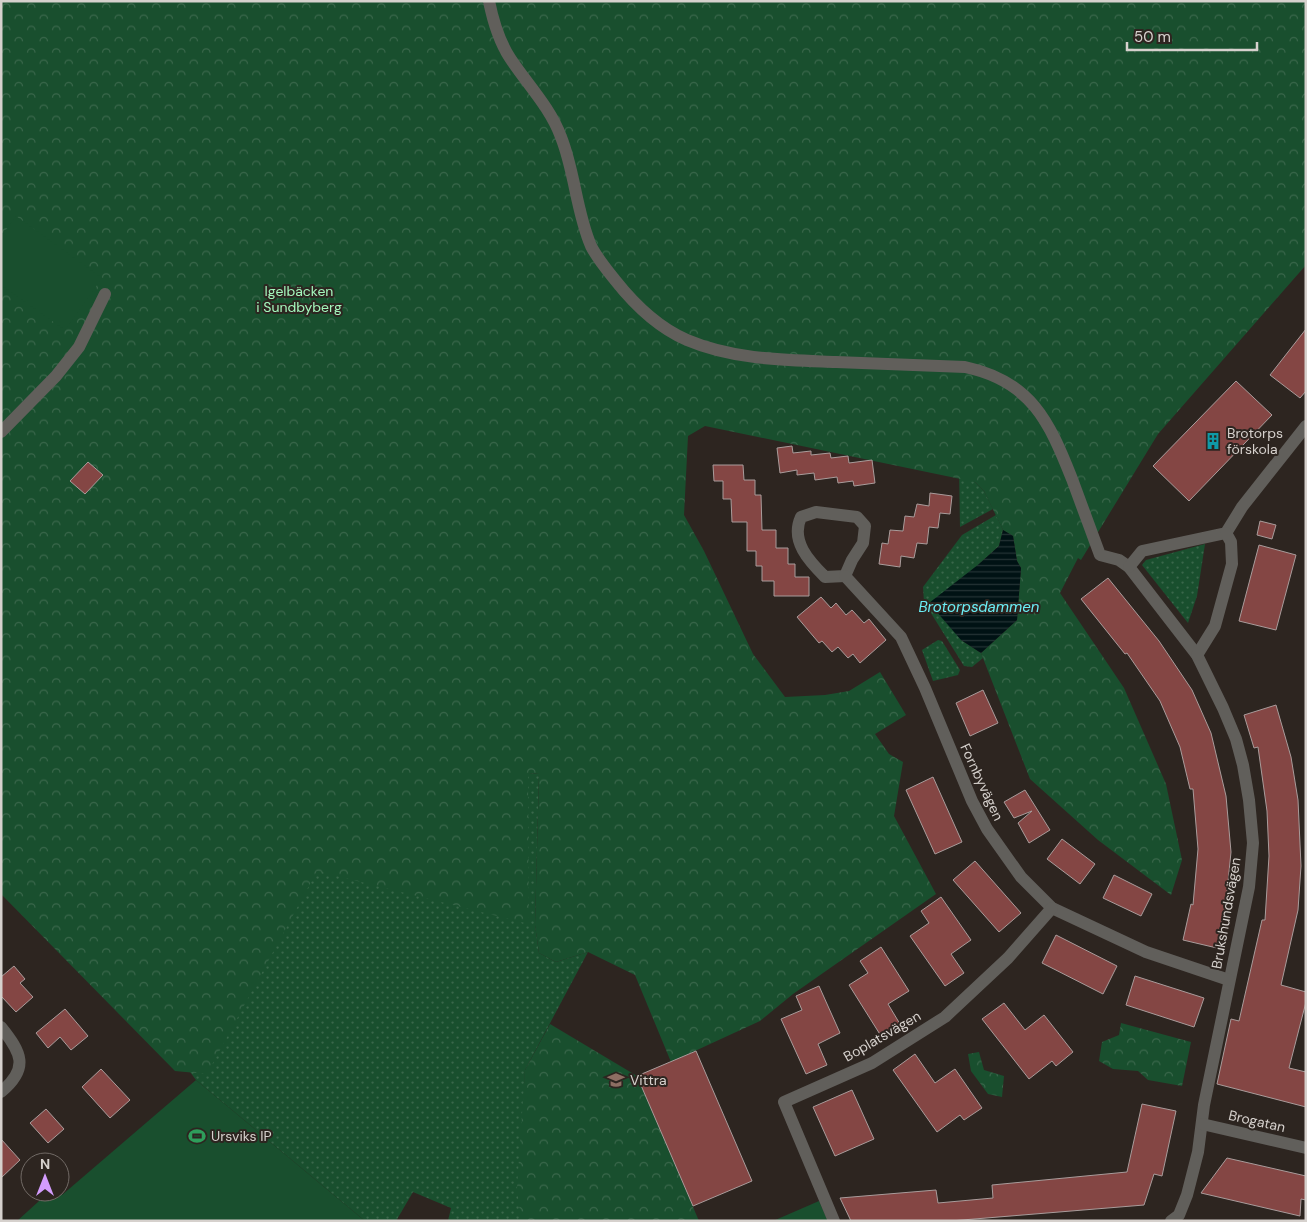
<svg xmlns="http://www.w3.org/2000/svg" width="1307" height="1222" font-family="'DM Sans',sans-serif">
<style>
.grass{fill:url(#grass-dots)}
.forest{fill:url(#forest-crowns)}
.pitch{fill:#194f2e}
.water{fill:url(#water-rules)}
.building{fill:#844644;stroke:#a99c9b}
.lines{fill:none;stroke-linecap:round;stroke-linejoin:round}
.minor{stroke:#615f5b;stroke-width:12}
.labels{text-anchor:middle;stroke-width:4;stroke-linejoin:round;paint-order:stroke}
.park-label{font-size:14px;fill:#a4f8bd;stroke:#2d2520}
.poi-label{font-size:14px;fill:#d6d1cd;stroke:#2d2520;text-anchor:start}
.street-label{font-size:14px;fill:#d6d1cd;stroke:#2d2520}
.water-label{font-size:15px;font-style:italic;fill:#6aedf4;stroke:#2d2520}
</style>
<defs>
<pattern id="grass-dots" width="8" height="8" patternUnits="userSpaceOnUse" patternTransform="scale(1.25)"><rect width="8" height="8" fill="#194f2e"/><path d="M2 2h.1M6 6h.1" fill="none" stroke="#3a674b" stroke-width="1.8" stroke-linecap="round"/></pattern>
<pattern id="forest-crowns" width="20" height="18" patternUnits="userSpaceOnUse" patternTransform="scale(1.25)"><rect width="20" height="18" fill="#194f2e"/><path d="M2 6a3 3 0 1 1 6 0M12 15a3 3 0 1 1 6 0" fill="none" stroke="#3a674b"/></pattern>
<pattern id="water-rules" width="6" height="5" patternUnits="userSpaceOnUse" patternTransform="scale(1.25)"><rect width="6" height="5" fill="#001214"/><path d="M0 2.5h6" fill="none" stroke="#243335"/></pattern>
</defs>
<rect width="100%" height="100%" fill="#2d2520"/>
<!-- grass -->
<g class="grass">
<polygon points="959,466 984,491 993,509 960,527"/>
<polygon points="996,515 1003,530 999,546 979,564 961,640 981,653 983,658 972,667 964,666 924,602 923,587 962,535"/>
<polygon points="1205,544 1197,596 1188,623 1142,565 1146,560"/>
<polygon points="938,640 942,641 960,670 958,675 933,681 922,650"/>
<polygon points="487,769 539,774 535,925 539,953 556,962 588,952 525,1070 521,1220 524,1221 448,1221 451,1208 413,1192 396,1221 365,1221 196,1080 1,817"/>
</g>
<!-- forest -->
<g class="forest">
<polygon points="1,1 1306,1 1306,265 1158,434 1081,560 1078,558 1060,593 1124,688 1166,784 1182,860 1171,895 1098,840 1030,779 981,653 1017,620 1021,568 1017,561 1013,536 1003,530 984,491 975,482 705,426 688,436 684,515 704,551 753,654 785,697 825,695 849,691 880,672 906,715 875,734 889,754 903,762 894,816 936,894 793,994 760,1021 671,1062 635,975 588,952 556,962 539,953 535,925 539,774 528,773 529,924 317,871 207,1074 175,1071 1,894"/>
<polygon points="1121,1023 1191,1042 1182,1086 1148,1080 1138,1071 1113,1069 1099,1061 1102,1042 1119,1035"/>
<polygon points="550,1024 637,1076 699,1221 521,1221 517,1188 525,1070"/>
<polygon points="979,1052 984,1070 1004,1076 1002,1097 988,1094 971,1071 968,1054"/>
</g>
<!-- pitch -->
<g class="pitch">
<polygon points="16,216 102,278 65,330 1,285 1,237"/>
<polygon points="196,1080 365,1221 17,1221 49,1192 57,1192 62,1195"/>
<polygon points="819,1201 828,1221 773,1221"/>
</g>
<!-- water -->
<polygon class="water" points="1003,530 1013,536 1017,561 1021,568 1017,620 981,653 961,640 929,603 979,564 999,546"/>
<!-- building -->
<g class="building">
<polygon points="1306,329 1306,391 1300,398 1270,375"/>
<polygon points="1236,381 1272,415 1189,501 1153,466"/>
<polygon points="792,446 793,453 811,451 811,455 830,453 831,458 848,456 849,463 872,460 875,483 854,486 853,481 838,483 837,477 815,480 814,473 797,475 797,470 780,473 777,448"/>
<polygon points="88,462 103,475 85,494 70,481"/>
<polygon points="713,465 743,465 744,480 755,480 755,495 761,495 762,530 776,530 776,548 788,548 788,564 795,564 795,577 809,577 809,596 774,596 774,581 762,581 762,566 756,566 756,551 747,551 747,522 732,522 731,499 723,499 723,481 714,481"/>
<polygon points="930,493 952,496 950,514 940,513 938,528 929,527 927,544 917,543 914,558 901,556 900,567 879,564 882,543 888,544 890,530 903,531 905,516 914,517 917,504 929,506"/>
<polygon points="1260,521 1276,525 1272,539 1257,535"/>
<polygon points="1259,545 1296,555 1276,630 1239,621"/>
<polygon points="1108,578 1159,641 1192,690 1211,733 1226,796 1231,852 1226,902 1217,948 1183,940 1191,904 1193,905 1198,849 1193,789 1190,789 1180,747 1160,701 1127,653 1125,654 1081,599"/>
<polygon points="821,597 831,608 836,603 846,615 852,610 864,623 869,619 886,640 860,663 853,654 848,658 838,647 832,652 822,641 819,643 797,617"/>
<polygon points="983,690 998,723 970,736 956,703"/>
<polygon points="1276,705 1291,757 1298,800 1301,866 1298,910 1281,985 1306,992 1306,1002 1289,1068 1306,1072 1306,1107 1217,1084 1231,1019 1239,1021 1262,920 1265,920 1269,856 1267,811 1258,747 1254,748 1244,715"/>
<polygon points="933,777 962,842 935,854 906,790"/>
<polygon points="1025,790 1050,830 1029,843 1018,823 1032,811 1014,818 1004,802"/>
<polygon points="1062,839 1095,864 1080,884 1047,859"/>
<polygon points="975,861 1021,913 999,932 953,880"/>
<polygon points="1114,875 1152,894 1141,916 1103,898"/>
<polygon points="941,897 971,940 951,954 964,973 945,986 910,936 929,923 921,911"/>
<polygon points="1056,935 1117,966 1103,994 1042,963"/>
<polygon points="881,947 909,991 888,1004 900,1024 881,1036 849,985 868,973 860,961"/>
<polygon points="14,966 25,979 20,983 33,997 16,1012 1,996 1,977"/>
<polygon points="1135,976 1204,998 1194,1027 1126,1005"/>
<polygon points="819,986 840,1033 818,1044 827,1065 806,1074 781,1019 802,1010 796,996"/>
<polygon points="1004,1003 1025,1030 1044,1015 1073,1052 1056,1066 1052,1061 1029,1079 982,1019"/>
<polygon points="65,1009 88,1036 71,1050 60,1037 48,1048 36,1033"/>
<polygon points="696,1051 752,1181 693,1206 637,1076"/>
<polygon points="915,1054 935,1083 955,1069 982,1108 964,1120 960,1115 937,1132 893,1070"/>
<polygon points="101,1069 130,1100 110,1118 82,1087"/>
<polygon points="852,1090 874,1139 835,1156 813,1107"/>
<polygon points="1142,1104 1176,1111 1162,1176 1154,1174 1144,1205 950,1221 851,1221 840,1198 936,1190 938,1203 993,1198 992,1185 1127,1172"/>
<polygon points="46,1109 64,1129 48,1143 30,1123"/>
<polygon points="1,1139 20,1160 1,1178"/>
<polygon points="1227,1158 1306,1176 1306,1200 1301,1199 1300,1216 1201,1193"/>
</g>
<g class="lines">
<!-- minor -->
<g class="minor">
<path d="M489,1C493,21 499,41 510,58C527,84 550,107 561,137C575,172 576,211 591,246C597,258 607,270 615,280C634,304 659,328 687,340C734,360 786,360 836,362C879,364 922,365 965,367C1031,381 1049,421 1072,479C1081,504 1091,530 1100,555L1119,560L1129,567L1197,655L1223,708L1236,739L1243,765L1249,800L1253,843L1249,887L1204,1105L1198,1152L1187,1195L1179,1215L1171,1221"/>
<polyline points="1,432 56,376 79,347 105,294"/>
<path d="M816,512L857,517L865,526L863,543L852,560L845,576L825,577C809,561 790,541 801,517Z"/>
<polyline points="1129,567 1142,551 1226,533 1242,507 1306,426"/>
<polyline points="845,576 901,637 925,688 972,801 987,829 1021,877 1052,908 1146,952 1229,980"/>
<polyline points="1197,655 1215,626 1232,564 1231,542 1226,533"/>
<path d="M1,1027C21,1052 30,1068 1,1092"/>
<polyline points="1202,1124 1306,1148"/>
<polyline points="834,1221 784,1102 872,1063 945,1017 1008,958 1052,908"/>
</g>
</g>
<!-- icons -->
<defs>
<g id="building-bare" transform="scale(1.35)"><path d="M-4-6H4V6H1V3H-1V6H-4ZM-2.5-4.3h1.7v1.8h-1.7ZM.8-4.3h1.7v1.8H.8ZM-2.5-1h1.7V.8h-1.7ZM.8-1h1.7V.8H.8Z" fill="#0f9aa8" stroke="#2d2520" stroke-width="2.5" paint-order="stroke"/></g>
<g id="school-bare" transform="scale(1.35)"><path d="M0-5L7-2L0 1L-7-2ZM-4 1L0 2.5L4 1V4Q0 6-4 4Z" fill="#8d6e63" stroke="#2d2520" stroke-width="2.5" paint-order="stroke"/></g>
<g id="stadium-bare" transform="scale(1.35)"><path d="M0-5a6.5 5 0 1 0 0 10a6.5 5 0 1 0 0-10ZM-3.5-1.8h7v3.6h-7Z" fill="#2e9e5b" stroke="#2d2520" stroke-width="2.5" paint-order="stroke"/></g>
</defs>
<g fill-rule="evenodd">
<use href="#building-bare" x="1213" y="441"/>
<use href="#school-bare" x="616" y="1080"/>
<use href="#stadium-bare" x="197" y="1136"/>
</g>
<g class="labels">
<!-- park labels -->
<g class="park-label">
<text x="299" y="296">Igelbäcken<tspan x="299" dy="16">i Sundbyberg</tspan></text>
</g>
<!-- poi labels -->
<g class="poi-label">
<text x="1227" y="438">Brotorps<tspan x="1227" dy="16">förskola</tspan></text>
<text x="630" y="1085">Vittra</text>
<text x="211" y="1141">Ursviks IP</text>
</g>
<!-- street labels -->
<g class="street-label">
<text transform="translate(982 782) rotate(65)" y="5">Fornbyvägen</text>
<text transform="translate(1226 913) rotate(-80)" y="5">Brukshundsvägen</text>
<text transform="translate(882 1036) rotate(-30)" y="5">Boplatsvägen</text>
<text transform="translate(1257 1121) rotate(13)" y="5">Brogatan</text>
</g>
<!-- water labels -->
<g class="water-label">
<text x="979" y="612">Brotorpsdammen</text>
</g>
</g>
<!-- border -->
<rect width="1307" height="1222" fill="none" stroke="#d6d1cd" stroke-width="5"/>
<!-- north arrow -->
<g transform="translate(45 1177)"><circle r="24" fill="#2d2520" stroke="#716a65"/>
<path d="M0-4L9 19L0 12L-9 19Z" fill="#d39cfc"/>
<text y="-8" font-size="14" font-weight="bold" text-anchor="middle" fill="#d6d1cd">N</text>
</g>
<!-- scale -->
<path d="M1127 42v8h130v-8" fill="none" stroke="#d6d1cd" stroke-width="2.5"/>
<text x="1134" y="42" font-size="15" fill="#d6d1cd" stroke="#2d2520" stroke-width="4" paint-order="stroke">50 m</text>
</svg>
